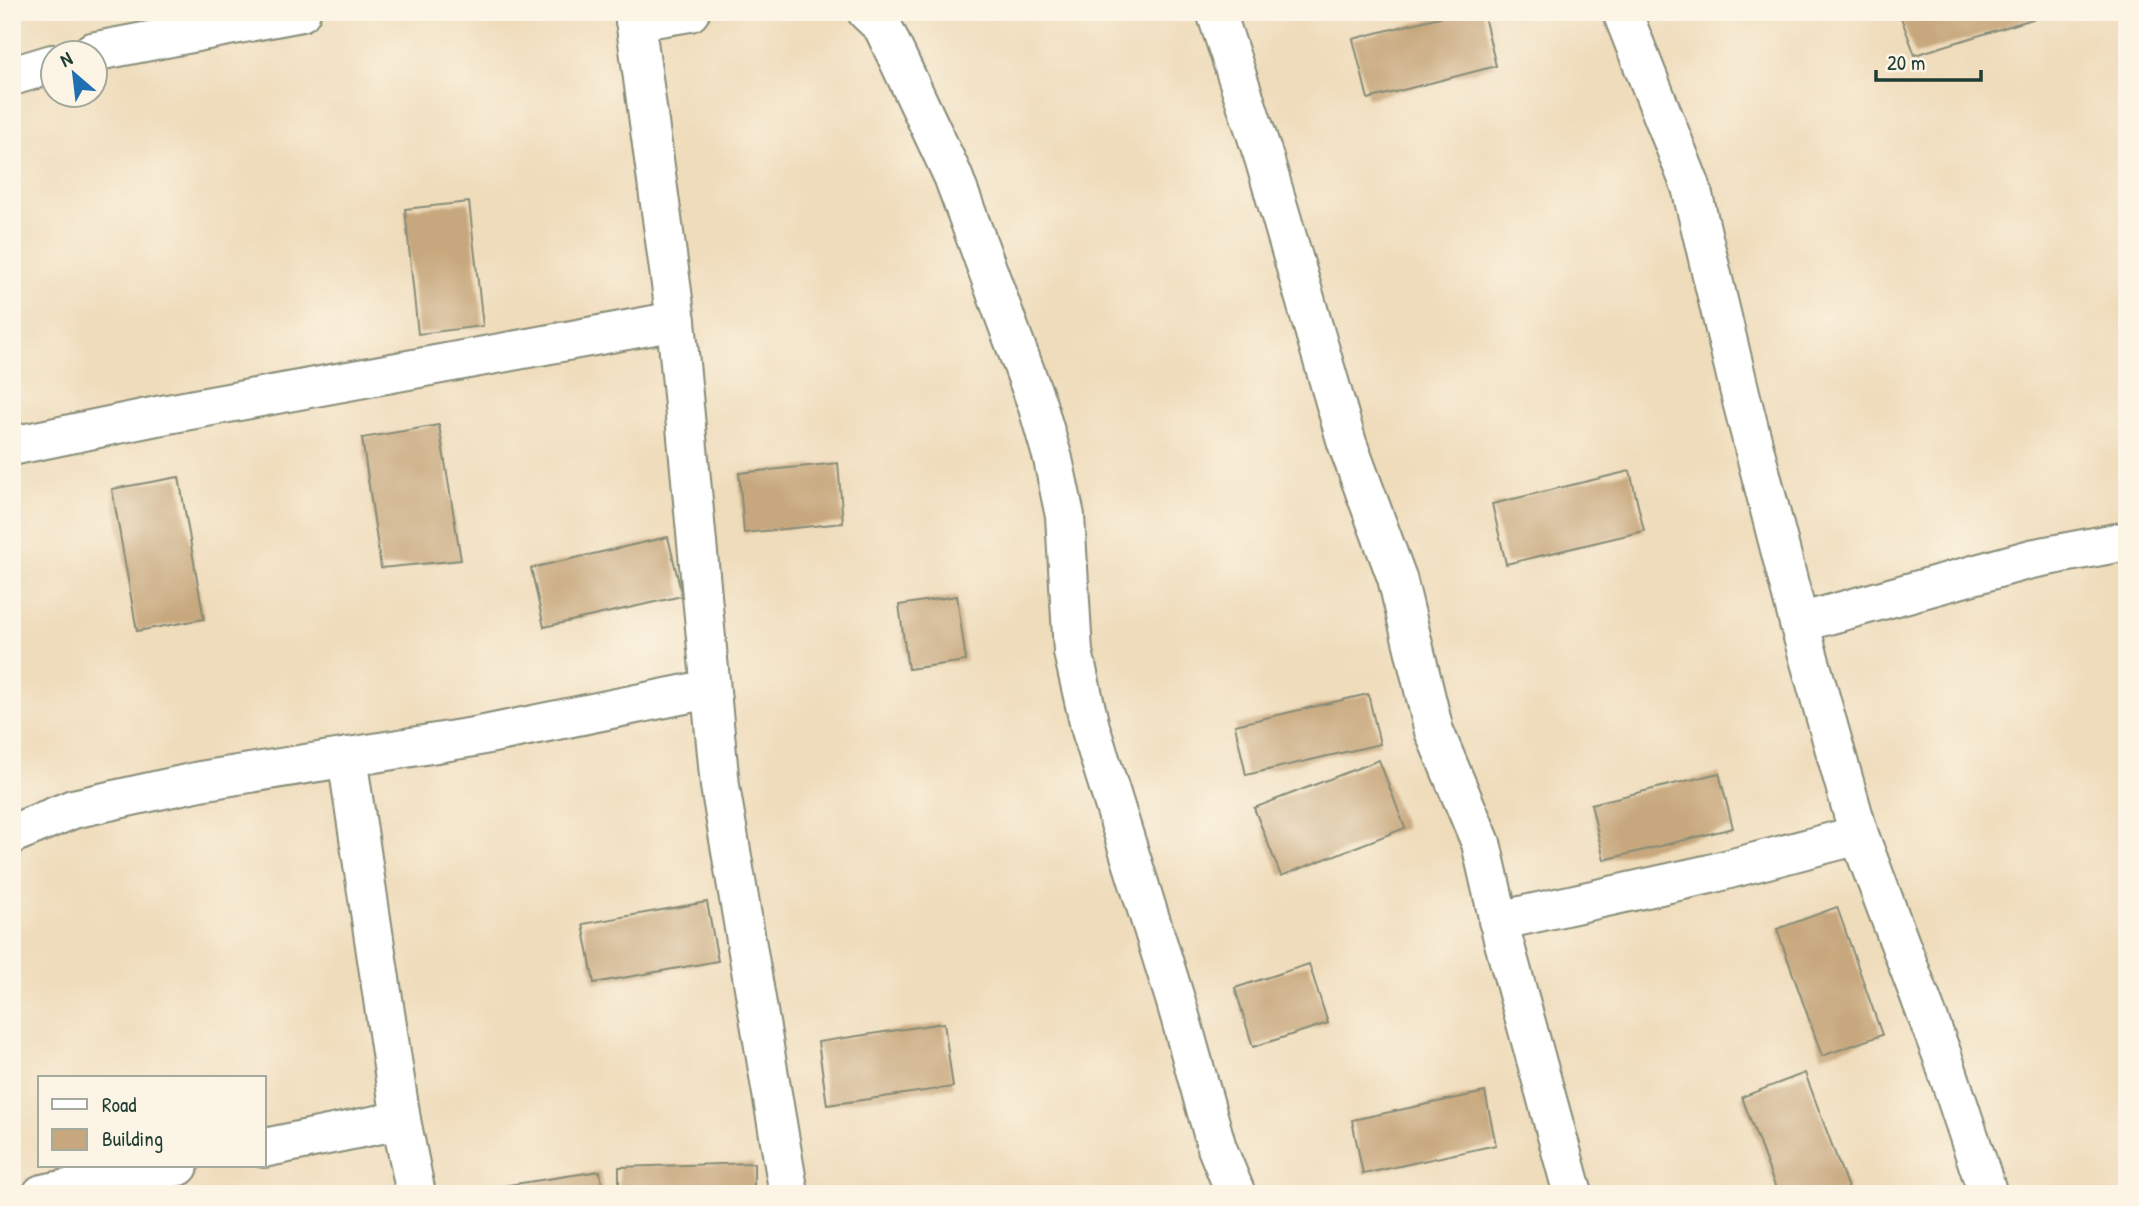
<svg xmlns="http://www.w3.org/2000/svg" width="2139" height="1206" font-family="'Patrick Hand',sans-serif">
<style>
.building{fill:#c7a77d}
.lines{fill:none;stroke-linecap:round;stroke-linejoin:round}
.minor-casing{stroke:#878c78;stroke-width:42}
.minor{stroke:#fff;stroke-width:38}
</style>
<rect width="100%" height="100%" fill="#fcf5e5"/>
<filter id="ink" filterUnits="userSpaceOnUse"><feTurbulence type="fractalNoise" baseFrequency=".0143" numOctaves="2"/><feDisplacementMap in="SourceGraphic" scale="14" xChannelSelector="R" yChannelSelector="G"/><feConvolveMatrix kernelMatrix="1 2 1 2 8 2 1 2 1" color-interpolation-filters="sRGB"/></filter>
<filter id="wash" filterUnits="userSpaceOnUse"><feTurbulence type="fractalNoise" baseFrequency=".00686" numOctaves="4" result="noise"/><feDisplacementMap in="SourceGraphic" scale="28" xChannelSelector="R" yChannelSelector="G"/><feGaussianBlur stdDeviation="1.57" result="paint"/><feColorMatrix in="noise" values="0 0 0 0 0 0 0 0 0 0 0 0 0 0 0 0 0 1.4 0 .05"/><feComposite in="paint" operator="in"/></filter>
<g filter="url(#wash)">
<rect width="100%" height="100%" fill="#efdcbb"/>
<g id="blocks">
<!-- building -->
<g class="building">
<polygon points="1459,12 1483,12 1496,66 1368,99 1353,39"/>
<polygon points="1899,12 2035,12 2036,18 1915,55"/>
<polygon points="469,202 483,326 418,334 405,209"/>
<polygon points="439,425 461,560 381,568 362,438"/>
<polygon points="838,463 843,523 744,533 739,473"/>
<polygon points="1630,471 1644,531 1506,564 1492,504"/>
<polygon points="179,477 204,619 137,631 112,489"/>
<polygon points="668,537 682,596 544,627 531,568"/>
<polygon points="957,596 966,661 908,669 899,605"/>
<polygon points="1368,694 1380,744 1246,775 1235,725"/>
<polygon points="1379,760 1405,828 1281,876 1254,808"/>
<polygon points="1719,773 1733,828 1604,860 1591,804"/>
<polygon points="707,902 718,961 594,983 583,924"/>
<polygon points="1837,907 1882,1035 1822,1056 1777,929"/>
<polygon points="1309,964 1328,1023 1253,1047 1235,988"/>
<polygon points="944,1023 953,1087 827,1105 818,1042"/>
<polygon points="1805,1073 1848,1188 1832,1194 1778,1194 1742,1097"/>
<polygon points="1485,1092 1496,1145 1363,1174 1352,1120"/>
<polygon points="754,1163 754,1194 619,1194 619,1167"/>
<polygon points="600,1171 603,1194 462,1194 462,1192"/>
</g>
</g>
</g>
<g filter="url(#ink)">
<use href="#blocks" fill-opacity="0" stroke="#878c78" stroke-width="2"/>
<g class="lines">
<!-- minor casing -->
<g class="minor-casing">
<g id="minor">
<polyline points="634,12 676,321 720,786 789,1194"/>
<polyline points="867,12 883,27 953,176 1037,404 1053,459 1065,516 1073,652 1090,727 1176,1002 1217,1148 1236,1194"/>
<polyline points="1216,12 1264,158 1347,443 1397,578 1434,731 1481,843 1503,939 1573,1194"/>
<polyline points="1622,12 1691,187 1742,401 1799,623 1859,835 1942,1055 1988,1194"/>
<polyline points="635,21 690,12"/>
<polyline points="92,52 301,12"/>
<polyline points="12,76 52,64"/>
<polyline points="12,446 157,416 676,321"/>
<polyline points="1799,623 2031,559 2127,541"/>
<polyline points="347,757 401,1120 416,1194"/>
<polyline points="12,834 73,809 200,781 474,737 710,689"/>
<polyline points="1498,921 1710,874 1859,835"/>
<polyline points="264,1148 401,1120"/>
<polyline points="42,1194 179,1166"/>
</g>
</g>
<!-- minor -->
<use href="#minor" class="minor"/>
</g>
</g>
<!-- margin -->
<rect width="2139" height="1206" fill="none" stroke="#fcf5e5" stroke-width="42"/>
<!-- legend -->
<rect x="38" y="1076" width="228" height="91" fill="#fcf5e5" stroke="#a4ab9e" stroke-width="2"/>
<rect x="52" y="1099" width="35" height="10" fill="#ffffff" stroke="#a4ab9e" stroke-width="2"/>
<text x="102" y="1112" font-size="21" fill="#1f3d34">Road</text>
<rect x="52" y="1129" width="35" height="21" fill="#c7a77d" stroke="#a4ab9e" stroke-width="2"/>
<text x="102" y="1146" font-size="21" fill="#1f3d34">Building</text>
<!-- north arrow -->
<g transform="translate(74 74) rotate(332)"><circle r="33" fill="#fcf5e5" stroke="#a4ab9e" stroke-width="2"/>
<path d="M0-5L12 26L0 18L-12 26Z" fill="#1f6fb2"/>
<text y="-10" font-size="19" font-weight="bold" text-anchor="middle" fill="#1f3d34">N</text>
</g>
<!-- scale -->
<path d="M1876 70v10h105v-10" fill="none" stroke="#1f3d34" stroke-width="3.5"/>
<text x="1887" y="70" font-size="21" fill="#1f3d34" stroke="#fcf5e5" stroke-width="5" paint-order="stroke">20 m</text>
</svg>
